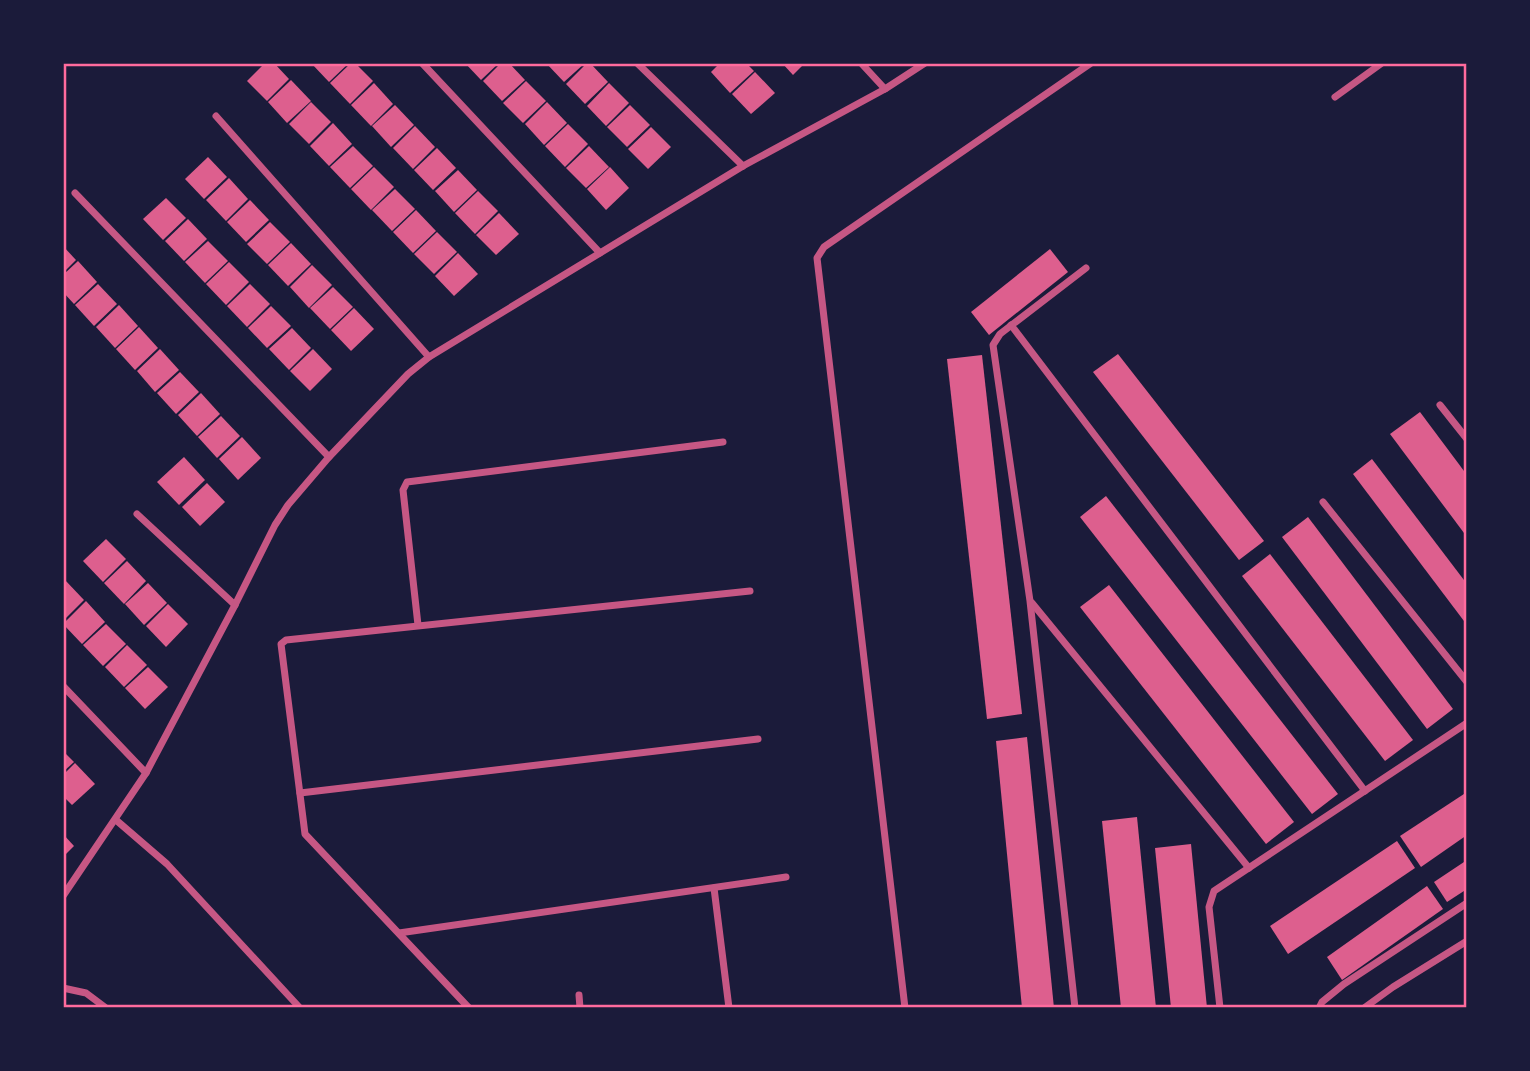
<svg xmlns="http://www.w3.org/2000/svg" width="1530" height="1071" font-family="Raleway,sans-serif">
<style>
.building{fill:#dd5f8e}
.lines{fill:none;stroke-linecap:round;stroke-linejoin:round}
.minor{stroke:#c65784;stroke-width:7}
.neatline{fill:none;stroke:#ff6b9d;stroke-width:2.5}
</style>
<rect width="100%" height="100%" fill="#1b1b3a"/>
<!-- building -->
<g class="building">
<polygon points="265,63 274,63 289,79 267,101 247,81"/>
<polygon points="311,63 349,63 329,82"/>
<polygon points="351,63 355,63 373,81 350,104 330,83"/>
<polygon points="465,63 499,63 481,80"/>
<polygon points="501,63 509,63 525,80 502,101 483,81"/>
<polygon points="546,63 585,63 564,82"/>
<polygon points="587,63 590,63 608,82 585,104 566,84"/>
<polygon points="720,63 746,63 754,71 730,93 711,72"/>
<polygon points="782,63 805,63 793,75"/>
<polygon points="755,72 775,93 751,114 732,94"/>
<polygon points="291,80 311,101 287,123 268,102"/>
<polygon points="526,81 546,101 523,123 503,103"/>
<polygon points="374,83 393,104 371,126 351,105"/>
<polygon points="609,83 629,103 606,126 587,106"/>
<polygon points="311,102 331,122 309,144 289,124"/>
<polygon points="547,102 567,123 544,145 525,124"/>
<polygon points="395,105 414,125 391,147 372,126"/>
<polygon points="630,105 650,125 627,147 607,127"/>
<polygon points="333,123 352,144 329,166 310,146"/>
<polygon points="568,124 588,144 565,167 545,146"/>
<polygon points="415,126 435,147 413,169 393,148"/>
<polygon points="651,127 671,147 648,169 628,149"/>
<polygon points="353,146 373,166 350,188 330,167"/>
<polygon points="589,146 609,167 586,188 566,168"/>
<polygon points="437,148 456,168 433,190 414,170"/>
<polygon points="208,157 227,177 204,199 185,179"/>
<polygon points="374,167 394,187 371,210 351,189"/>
<polygon points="610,167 629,188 606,210 587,189"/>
<polygon points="458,170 477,190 454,212 435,191"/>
<polygon points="229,178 248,199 226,221 206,200"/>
<polygon points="395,189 415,209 392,231 372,210"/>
<polygon points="478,191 498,211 475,234 455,213"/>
<polygon points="166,198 186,218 163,240 143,219"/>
<polygon points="250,200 269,220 246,242 227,222"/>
<polygon points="416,210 436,231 413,253 393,232"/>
<polygon points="499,213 519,234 496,255 476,235"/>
<polygon points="188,219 207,239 184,261 165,241"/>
<polygon points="270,222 290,242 267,264 247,244"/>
<polygon points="437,232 457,252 434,274 414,254"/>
<polygon points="208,241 228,261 205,283 185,262"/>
<polygon points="291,243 311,264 288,286 268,265"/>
<polygon points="63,246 76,260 63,273"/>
<polygon points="1050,249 1068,272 989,335 971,312"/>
<polygon points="458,253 478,274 454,296 435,276"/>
<polygon points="78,261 97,282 74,304 63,292 63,275"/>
<polygon points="229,262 249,282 226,305 206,284"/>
<polygon points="312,265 332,285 309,308 290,287"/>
<polygon points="98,284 117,304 94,326 75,305"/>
<polygon points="250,284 270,304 247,327 227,306"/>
<polygon points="333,287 353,307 330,329 310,308"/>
<polygon points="119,305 138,326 115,348 96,327"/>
<polygon points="271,306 291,326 267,348 248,328"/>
<polygon points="354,308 374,329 351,351 331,330"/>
<polygon points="139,327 158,348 135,370 116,349"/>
<polygon points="292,328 311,348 289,370 269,349"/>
<polygon points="160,349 179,370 155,392 137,371"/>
<polygon points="313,349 332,369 310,391 290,371"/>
<polygon points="1118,354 1264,541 1239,560 1093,372"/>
<polygon points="982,355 1022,714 987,719 947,359"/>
<polygon points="180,372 199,392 176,414 157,393"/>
<polygon points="201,393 220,414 197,436 178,415"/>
<polygon points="1420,412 1467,475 1467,537 1390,434"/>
<polygon points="221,416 240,436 217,458 198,437"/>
<polygon points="242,437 261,458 238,480 219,459"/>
<polygon points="184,457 205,480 179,505 157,482"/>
<polygon points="1372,459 1467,584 1467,625 1353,474"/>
<polygon points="207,483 225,502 200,526 182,507"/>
<polygon points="1106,496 1338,794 1312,814 1080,517"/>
<polygon points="1308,517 1453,709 1427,729 1282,537"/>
<polygon points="106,539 126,559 103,582 83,561"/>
<polygon points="1270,554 1413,740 1385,761 1242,576"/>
<polygon points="127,561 146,581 124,604 104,583"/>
<polygon points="65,580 84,600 63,621 63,581"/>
<polygon points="148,583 167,603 144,625 125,604"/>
<polygon points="1109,585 1294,822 1266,844 1080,607"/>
<polygon points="86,601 105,622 82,644 63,624"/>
<polygon points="168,604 188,624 166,647 146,626"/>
<polygon points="106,624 126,644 103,666 83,645"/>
<polygon points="127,645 147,665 124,687 105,667"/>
<polygon points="148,667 168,687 145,709 125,688"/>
<polygon points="1027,737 1054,1008 1022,1008 996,741"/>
<polygon points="63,751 74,762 63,772"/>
<polygon points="75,763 95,784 72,805 63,796 63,775"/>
<polygon points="1467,792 1467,835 1421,867 1400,836"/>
<polygon points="1137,817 1156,1008 1121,1008 1102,821"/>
<polygon points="63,834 74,846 63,857"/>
<polygon points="1397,841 1415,868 1288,954 1270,926"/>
<polygon points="1191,844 1207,1008 1171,1008 1155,848"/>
<polygon points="1467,860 1467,889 1447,902 1434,882"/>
<polygon points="1427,886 1443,909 1342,980 1327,957"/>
</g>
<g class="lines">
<!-- minor -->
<g class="minor">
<polyline points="422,63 600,253"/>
<polyline points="637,63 743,166"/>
<polyline points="861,63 885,89"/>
<polyline points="1335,97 1382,63"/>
<polyline points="216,116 429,357"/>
<polyline points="75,193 329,457"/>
<polyline points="1011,325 1365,791"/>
<polyline points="1440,405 1467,439"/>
<polyline points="1323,502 1467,682"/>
<polyline points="137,514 235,605"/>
<polyline points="1032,603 1249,868"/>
<polyline points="418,625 403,490 407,482 723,442"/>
<polyline points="63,686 146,773"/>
<polyline points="300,793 758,739"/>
<polyline points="116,820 167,864 300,1008"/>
<polyline points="714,888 729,1008"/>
<polyline points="63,896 146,773 235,605 275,525 288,505 329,457 408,374 429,357 743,166 885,89 925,63"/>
<polyline points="399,933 786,877"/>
<polyline points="63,988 86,993 106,1008"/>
<polyline points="579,995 580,1008"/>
<polyline points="469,1008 305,834 281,644 286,640 750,591"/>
<polyline points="905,1008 817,258 824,247 1091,63"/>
<polyline points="1075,1008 1030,601 993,345 1000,334 1086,268"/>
<polyline points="1220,1008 1209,907 1214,891 1467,723"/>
<polyline points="1319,1008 1322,1002 1344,984 1467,903"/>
<polyline points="1364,1008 1393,987 1467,941"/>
</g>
</g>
<!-- border -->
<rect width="1530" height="1071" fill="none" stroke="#1b1b3a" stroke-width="130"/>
<rect x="65" y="65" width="1400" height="941" class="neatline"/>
</svg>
